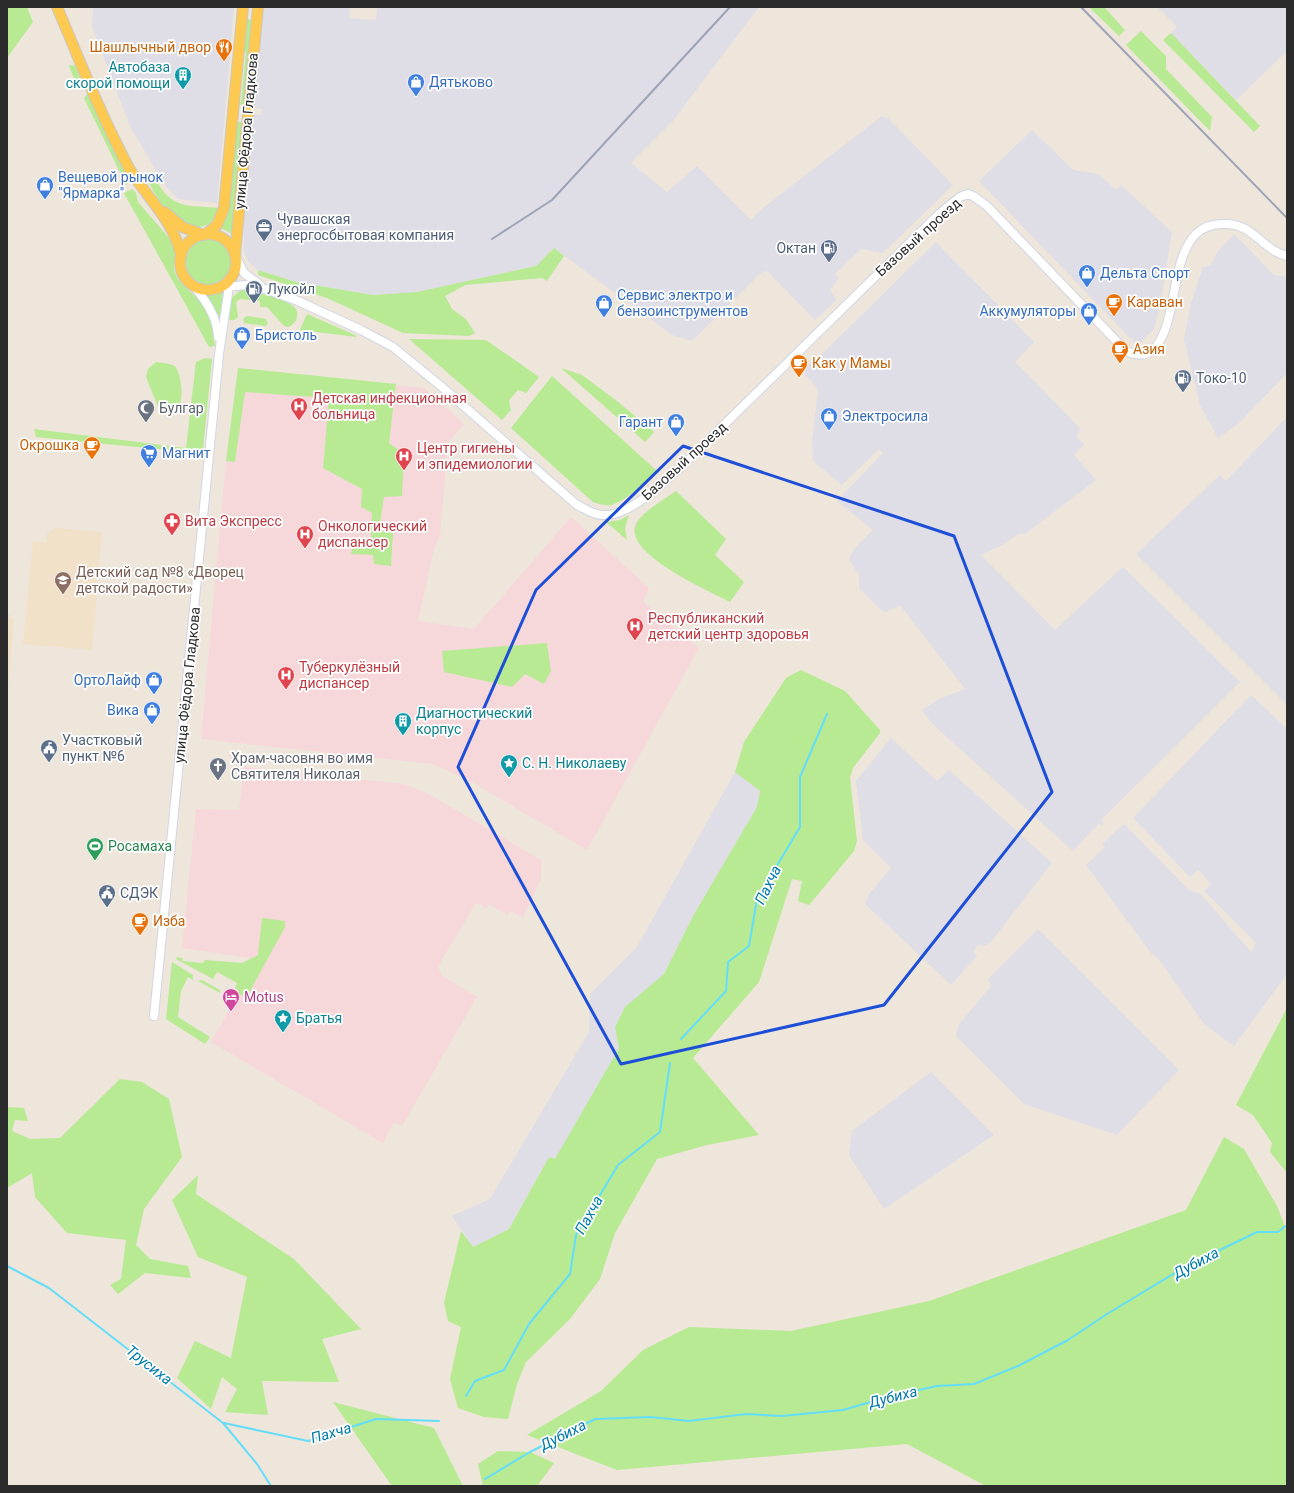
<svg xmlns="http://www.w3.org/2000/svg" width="1294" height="1493" font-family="Roboto,sans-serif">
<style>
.industrial{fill:#dfdde6}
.education{fill:#f1e1c9}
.medical{fill:#f6d8db}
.green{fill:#b7ea92}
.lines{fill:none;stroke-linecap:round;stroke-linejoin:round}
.stream{stroke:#64ddfa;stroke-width:2}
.minor-casing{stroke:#d0d6e5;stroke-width:10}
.major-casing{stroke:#c8c8c8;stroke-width:12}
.minor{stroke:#fff;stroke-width:8}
.major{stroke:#fec950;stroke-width:10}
.rail{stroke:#9da3b7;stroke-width:2}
.marked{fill:none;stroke:#1d4ed8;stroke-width:3;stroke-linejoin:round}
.labels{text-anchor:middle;stroke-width:3.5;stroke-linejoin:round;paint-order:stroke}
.food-label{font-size:14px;fill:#c56008;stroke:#fff;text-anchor:start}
.culture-label{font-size:14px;fill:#0d838f;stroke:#fff;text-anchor:start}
.shop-label{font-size:14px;fill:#366cbe;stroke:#fff;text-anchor:start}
.street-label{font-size:14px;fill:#2b2b2b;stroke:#fff}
.service-label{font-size:14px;fill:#4e5e75;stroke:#fff;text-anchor:start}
.health-label{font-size:14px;fill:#be3a42;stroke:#fff;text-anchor:start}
.worship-label{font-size:14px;fill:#5b616d;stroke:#fff;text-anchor:start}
.education-label{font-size:14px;fill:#785e54;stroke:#fff;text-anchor:start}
.leisure-label{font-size:14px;fill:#27864d;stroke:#fff;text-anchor:start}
.hotel-label{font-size:14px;fill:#b23c85;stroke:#fff;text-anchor:start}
.water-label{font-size:15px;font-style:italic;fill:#007ba9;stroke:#fff}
</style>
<rect width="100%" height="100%" fill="#eee5db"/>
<!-- industrial -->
<g class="industrial">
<polygon points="93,7 234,7 217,203 178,199 165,185 131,128 92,27"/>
<polygon points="266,7 350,7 349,18 376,20 377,7 759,7 672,122 631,163 667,192 697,166 751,220 763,208 882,116 889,119 953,185 883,253 861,249 835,274 839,278 830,290 837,300 815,320 767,271 762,272 692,341 672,335 554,248 536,266 417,292 373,295 296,282 258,270 248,262 244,251 243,213 253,114 261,115 262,109 253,108 263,8"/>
<polygon points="1157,7 1287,7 1287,51 1236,100 1171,33 1177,27"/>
<polygon points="1032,130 1073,170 1098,174 1116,190 1121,185 1172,232 1160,306 1154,329 1141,342 1136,343 1132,340 979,181"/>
<polygon points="1234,234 1274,275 1284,276 1287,279 1287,373 1239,423 1218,438 1200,405 1184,339 1191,303 1203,267 1210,266 1218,251"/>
<polygon points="936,242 1034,342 1015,362 1080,428 1077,438 1084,444 1074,455 1096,480 1025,534 1018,534 1002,545 981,555 1055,630 1123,567 1240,682 1101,820 1104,824 1102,825 1099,823 1073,851 937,728 926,716 922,710 939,699 965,689 900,605 884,613 859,588 859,575 849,559 855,548 873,530 837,501 883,453 879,449 842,485 813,461 812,442 818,389 802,371 817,357 818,358"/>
<polygon points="1285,419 1287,420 1287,705 1136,554 1220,475 1226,481"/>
<polygon points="1251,695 1287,729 1287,974 1234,1046 1204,1024 1158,958 1151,953 1086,865 1105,847 1102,844 1124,824 1189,890 1201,894 1251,952 1256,943 1204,891 1211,884 1206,878 1198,870 1190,877 1133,818"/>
<polygon points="891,738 937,781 949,770 1052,863 991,942 984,946 978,945 973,952 977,956 951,985 865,904 869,894 891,868 863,840 856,781"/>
<polygon points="735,772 760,791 757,807 693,916 664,974 625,1008 615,1027 619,1048 555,1160 549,1157 509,1229 473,1247 452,1216 490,1199 589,1032 590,994 637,947"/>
<polygon points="1038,929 1179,1070 1117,1135 1024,1104 956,1036 959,1024 991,986 988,979"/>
<polygon points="931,1072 994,1135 884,1209 849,1155 852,1131"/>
</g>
<!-- education -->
<g class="education">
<polygon points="56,528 102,532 92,650 23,644 33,541 46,543 47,534"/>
<polygon points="7,613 14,619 7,699"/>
</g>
<!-- medical -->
<g class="medical">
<polygon points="238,368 424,388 464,424 448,443 440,535 434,549 418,621 474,629 571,517 649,588 643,602 699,648 587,850 470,781 433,764 201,739 226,461"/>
<polygon points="244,767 403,784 427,793 541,860 541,879 523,917 510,911 507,915 489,904 486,908 476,903 438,966 442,976 477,997 402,1126 394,1122 383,1143 211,1042 258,959 182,948 196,809 239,810"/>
</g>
<!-- green -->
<g class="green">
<polygon points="7,7 27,7 33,22 7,58"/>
<polygon points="1089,7 1104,7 1125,30 1119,36"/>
<polygon points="248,19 254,21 245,105 238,104 241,102 246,52 242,50 245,20"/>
<polygon points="1141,31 1166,56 1166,69 1212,117 1210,131 1126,45"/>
<polygon points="1171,33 1260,126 1254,132 1163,40"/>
<polygon points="71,65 75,66 83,84 77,86 69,66"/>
<polygon points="88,93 130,182 126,185 84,98"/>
<polygon points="239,122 244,123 235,237 229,232 218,227 224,221 229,208 236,123"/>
<path d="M155,178C171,210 188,205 219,208C210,238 183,227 166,210C159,202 153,190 148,181Z"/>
<path d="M132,189L136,193L138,202L175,245C176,254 172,264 175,273C178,282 188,289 195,296C209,310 213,327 215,346L209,347L124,193Z"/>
<circle cx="209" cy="262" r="23"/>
<polygon points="554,248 564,256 547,281 542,278 465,285 445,296 452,309 466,319 475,333 469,336 403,333 327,298 258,275 258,270 296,282 373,295 417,292 536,266"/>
<path d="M241,290C253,291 286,298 294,307C299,311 297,316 296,321L289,327L284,326L267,307H260V301L240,299L236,302L238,317L234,320H230L227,314L229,300Z"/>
<polygon points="223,293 220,320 219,320 205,294"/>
<polygon points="307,314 355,335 357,337 300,330"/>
<polygon points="247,316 266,319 268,323 266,326 244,323 243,319"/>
<polygon points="409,339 486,340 539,377 526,393 518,390 509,400 511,410 502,420"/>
<polygon points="205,358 212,359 203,449 197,456 187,455 187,452 36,437 34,429 186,448 196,362"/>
<path d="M156,362C161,363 170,363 174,366C184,372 188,432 159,409L146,377L148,369Z"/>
<polygon points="238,368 396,384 389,443 404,454 402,496 384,497 379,531 393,533 391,566 374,564 373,555 351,554 354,541 371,539 372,513 361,507 362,489 323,468 329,398 245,392 235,462 226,461"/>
<polygon points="561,368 582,375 617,401 654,432 645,442"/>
<path d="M552,376L657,471C645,482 628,500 611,505C605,506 599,504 593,502L511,428Z"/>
<path d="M676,491L726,539L715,555L744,582L730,602C709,591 628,556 635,527C638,514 665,499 676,491Z"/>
<polygon points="629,515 625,528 627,540 606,522 620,520"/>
<polygon points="547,643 551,671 544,684 525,674 512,687 444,672 442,651"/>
<polygon points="801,670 845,691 880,730 880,733 853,768 850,778 857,841 854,851 809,905 798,901 802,881 792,879 759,982 693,1058 759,1135 707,1145 657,1159 615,1233 600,1279 570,1319 526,1362 517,1384 508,1419 484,1417 458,1408 450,1379 461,1327 448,1321 444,1303 461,1231 473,1247 509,1229 549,1157 555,1159 619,1048 615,1027 625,1007 664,974 693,916 757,807 760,791 735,772 744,742 786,678"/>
<polygon points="262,918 285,921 285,927 249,993 241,995 237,993 239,990 235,988 237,983 217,972 213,979 176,959 177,957 182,958 183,961 203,963 205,960 242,963 258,955"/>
<polygon points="172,962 193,975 193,980 188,977 181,991 178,1017 210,1037 205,1044 166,1019"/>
<polygon points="202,980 220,990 220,993 198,981"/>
<polygon points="1287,1008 1287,1173 1270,1152 1272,1143 1253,1115 1236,1105"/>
<polygon points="120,1079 142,1082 169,1099 182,1157 144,1209 136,1245 150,1259 188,1266 191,1278 145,1273 118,1294 110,1285 121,1279 126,1240 67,1233 35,1197 32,1173 7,1188 7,1107 24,1108 28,1121 15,1120 12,1131 30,1139 60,1138"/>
<polygon points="1224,1137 1244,1149 1278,1208 1287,1233 1287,1486 986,1486 907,1444 617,1470 527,1435 601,1391 643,1350 689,1327 791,1331 929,1301 1186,1210"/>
<polygon points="198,1175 196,1194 294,1259 361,1329 322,1339 339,1382 262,1381 268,1415 225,1412 237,1389 222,1377 211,1409 177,1378 195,1341 231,1358 247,1277 198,1257 172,1200"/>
<polygon points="333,1402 434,1428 463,1486 392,1486"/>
<polygon points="498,1451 530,1452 554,1463 537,1486 483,1486 478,1464"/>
</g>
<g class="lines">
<!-- stream -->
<g class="stream">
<polyline points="681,1039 726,991 728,962 749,946 757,899 800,827 800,777 827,714"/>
<polyline points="7,1266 49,1288 223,1423 257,1464 271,1486"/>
<polyline points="466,1396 475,1381 504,1370 529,1324 570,1274 576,1235 618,1165 660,1132 670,1063"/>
<polyline points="224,1423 308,1441 376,1419 439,1421"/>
<polyline points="485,1479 530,1452 595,1419 650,1417 689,1421 746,1414 782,1416 843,1410 891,1396 937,1386 974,1384 1018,1366 1068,1340 1107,1314 1183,1268 1257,1232 1278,1232 1287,1225"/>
</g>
<!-- minor casing -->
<g class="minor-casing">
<g id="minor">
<polyline points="236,257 244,273 260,285"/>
<path d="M193,285C206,301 217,316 218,337"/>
<path d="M221,287L247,285L265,289L298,301L361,330L393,347L442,387L577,505C586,509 593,515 603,515C629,517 662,483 681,467L939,214L960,197L968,194L973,196L987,206L1125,350C1135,356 1147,357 1155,348C1178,321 1170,260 1196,234C1203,227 1214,224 1223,224C1253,222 1263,251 1287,256"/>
<polyline points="154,1016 219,354 230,280"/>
</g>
</g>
<!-- major casing -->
<g class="major-casing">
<g id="major">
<path d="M57,7C80,61 101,116 129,168C146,197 175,222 181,256"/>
<polyline points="165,212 182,227 204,235"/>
<polyline points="206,234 217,225 224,208 243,7"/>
<circle cx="208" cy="262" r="28"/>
<polyline points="235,255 258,7"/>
</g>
</g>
<!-- minor -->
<use href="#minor" class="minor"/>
<!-- major -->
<use href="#major" class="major"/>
<!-- rail -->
<g class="rail">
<polyline points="1081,7 1287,218"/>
<polyline points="492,239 552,200 730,7"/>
</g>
</g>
<!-- marked area -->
<path class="marked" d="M683,446L954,536L1052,792L884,1005L621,1064L458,767L536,590Z"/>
<!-- icons -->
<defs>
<g id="restaurant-pin" transform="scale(0.9)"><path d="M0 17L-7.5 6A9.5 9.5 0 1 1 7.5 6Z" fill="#e8710a" stroke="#fff"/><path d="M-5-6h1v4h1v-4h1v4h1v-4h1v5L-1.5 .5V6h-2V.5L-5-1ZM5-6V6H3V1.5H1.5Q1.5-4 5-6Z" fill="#fff"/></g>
<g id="building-pin" transform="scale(0.9)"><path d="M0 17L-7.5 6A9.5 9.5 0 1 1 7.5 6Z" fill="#0f9aa8" stroke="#fff"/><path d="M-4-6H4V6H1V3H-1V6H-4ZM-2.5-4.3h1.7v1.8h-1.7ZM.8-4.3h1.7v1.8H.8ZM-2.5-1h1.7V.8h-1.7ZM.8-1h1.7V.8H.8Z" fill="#fff"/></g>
<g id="shop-pin" transform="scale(0.9)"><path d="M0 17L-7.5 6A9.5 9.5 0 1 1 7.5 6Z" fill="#3f7fe0" stroke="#fff"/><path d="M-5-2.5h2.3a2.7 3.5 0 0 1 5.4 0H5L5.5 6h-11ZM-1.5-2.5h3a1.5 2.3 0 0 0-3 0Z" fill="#fff"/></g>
<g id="office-pin" transform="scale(0.9)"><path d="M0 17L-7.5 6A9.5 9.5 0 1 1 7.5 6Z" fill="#5c6f8a" stroke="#fff"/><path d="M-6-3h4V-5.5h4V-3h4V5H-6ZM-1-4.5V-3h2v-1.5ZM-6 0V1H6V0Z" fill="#fff"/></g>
<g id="fuel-pin" transform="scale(0.9)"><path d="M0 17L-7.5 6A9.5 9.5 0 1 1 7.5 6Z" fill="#5c6f8a" stroke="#fff"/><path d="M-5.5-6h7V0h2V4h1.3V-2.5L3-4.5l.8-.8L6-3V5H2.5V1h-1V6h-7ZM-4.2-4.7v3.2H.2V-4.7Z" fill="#fff"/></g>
<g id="cafe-pin" transform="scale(0.9)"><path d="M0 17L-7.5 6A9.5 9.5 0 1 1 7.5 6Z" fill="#e8710a" stroke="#fff"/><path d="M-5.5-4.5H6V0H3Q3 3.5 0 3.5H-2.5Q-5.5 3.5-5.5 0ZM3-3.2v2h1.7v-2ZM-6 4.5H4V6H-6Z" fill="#fff"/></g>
<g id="hospital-pin" transform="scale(0.9)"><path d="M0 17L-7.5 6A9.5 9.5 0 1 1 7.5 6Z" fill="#e0444e" stroke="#fff"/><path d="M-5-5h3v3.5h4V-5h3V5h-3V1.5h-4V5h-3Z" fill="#fff"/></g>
<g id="mosque-pin" transform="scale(0.9)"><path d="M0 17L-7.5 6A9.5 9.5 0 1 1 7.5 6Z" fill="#6b7280" stroke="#fff"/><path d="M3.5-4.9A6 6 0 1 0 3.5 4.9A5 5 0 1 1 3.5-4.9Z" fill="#fff"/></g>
<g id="supermarket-pin" transform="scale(0.9)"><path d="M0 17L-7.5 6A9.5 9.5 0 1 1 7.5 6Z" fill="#3f7fe0" stroke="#fff"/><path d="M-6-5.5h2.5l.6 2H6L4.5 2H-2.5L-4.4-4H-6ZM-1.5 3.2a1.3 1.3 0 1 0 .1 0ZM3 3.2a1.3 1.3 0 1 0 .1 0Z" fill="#fff"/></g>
<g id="pharmacy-pin" transform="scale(0.9)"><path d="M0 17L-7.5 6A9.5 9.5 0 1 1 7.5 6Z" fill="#e0444e" stroke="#fff"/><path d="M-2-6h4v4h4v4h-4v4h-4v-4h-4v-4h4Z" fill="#fff"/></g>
<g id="school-pin" transform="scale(0.9)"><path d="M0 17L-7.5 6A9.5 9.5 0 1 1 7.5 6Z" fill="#8d6e63" stroke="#fff"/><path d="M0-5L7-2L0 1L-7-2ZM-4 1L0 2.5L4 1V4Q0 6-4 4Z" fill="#fff"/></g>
<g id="civic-pin" transform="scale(0.9)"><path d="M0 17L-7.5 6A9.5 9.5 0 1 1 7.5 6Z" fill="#5c6f8a" stroke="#fff"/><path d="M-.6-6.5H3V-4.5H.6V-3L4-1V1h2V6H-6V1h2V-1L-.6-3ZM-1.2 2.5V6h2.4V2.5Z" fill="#fff"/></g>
<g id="sight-pin" transform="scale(0.9)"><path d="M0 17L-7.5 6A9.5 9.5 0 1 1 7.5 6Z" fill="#0f9aa8" stroke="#fff"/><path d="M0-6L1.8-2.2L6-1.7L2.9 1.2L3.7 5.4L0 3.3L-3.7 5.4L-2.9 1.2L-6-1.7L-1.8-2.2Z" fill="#fff"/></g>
<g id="church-pin" transform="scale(0.9)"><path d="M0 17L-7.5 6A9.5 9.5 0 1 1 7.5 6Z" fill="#6b7280" stroke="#fff"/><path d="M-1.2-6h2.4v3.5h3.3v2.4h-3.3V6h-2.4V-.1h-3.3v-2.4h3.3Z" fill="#fff"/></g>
<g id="stadium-pin" transform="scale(0.9)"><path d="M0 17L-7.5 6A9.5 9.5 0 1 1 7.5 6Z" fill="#2e9e5b" stroke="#fff"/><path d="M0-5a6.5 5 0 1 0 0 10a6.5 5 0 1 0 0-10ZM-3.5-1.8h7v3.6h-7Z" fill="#fff"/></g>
<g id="hotel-pin" transform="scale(0.9)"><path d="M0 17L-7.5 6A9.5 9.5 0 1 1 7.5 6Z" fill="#d1479c" stroke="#fff"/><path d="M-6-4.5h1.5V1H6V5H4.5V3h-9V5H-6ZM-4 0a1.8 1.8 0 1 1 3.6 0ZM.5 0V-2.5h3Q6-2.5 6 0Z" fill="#fff"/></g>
</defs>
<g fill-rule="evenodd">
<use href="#restaurant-pin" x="224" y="47"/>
<use href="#building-pin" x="183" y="75"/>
<use href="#shop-pin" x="416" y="82"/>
<use href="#shop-pin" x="45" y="185"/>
<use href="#office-pin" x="264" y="227"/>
<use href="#fuel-pin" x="829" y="248"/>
<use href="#shop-pin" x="1087" y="273"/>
<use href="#fuel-pin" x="254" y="289"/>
<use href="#cafe-pin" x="1114" y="302"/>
<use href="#shop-pin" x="604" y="303"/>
<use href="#shop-pin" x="1089" y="311"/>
<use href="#shop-pin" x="242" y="335"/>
<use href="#cafe-pin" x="1120" y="349"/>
<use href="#cafe-pin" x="799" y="363"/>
<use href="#fuel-pin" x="1183" y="378"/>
<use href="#hospital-pin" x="299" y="406"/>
<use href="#mosque-pin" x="146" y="408"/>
<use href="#shop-pin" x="829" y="416"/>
<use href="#shop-pin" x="676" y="422"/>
<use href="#cafe-pin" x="92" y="445"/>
<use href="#supermarket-pin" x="149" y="453"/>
<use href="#hospital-pin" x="404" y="456"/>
<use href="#pharmacy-pin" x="172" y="521"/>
<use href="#hospital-pin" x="305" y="534"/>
<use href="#school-pin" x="63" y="580"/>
<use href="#hospital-pin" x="635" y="626"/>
<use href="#hospital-pin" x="286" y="675"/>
<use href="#shop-pin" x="154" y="680"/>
<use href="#shop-pin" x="152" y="710"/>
<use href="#building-pin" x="403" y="721"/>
<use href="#civic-pin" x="49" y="748"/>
<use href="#sight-pin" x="509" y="763"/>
<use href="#church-pin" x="218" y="766"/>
<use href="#stadium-pin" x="95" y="846"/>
<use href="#civic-pin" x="107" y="893"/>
<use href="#cafe-pin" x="140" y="921"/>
<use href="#hotel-pin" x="231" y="997"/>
<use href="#sight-pin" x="283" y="1018"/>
</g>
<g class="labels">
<!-- food labels -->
<g class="food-label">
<text x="211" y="52" text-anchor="end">Шашлычный двор</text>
<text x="1127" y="307">Караван</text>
<text x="1133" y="354">Азия</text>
<text x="812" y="368">Как у Мамы</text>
<text x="79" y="450" text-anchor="end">Окрошка</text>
<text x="153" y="926">Изба</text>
</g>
<!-- culture labels -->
<g class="culture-label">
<text x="170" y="72" text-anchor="end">Автобаза<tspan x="170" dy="16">скорой помощи</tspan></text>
<text x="416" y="718">Диагностический<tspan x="416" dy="16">корпус</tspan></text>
<text x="522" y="768">С. Н. Николаеву</text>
<text x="296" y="1023">Братья</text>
</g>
<!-- shop labels -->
<g class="shop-label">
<text x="429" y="87">Дятьково</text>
<text x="58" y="182">Вещевой рынок<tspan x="58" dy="16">"Ярмарка"</tspan></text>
<text x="1100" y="278">Дельта Спорт</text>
<text x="617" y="300">Сервис электро и<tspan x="617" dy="16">бензоинструментов</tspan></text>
<text x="1076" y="316" text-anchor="end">Аккумуляторы</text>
<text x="255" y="340">Бристоль</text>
<text x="842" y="421">Электросила</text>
<text x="663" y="427" text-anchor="end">Гарант</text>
<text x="162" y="458">Магнит</text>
<text x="141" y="685" text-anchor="end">ОртоЛайф</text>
<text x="139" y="715" text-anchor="end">Вика</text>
</g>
<!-- street labels -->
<g class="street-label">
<text transform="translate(246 131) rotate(-85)" y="5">улица Фёдора Гладкова</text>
<text transform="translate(918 237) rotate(-42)" y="5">Базовый проезд</text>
<text transform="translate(684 461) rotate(-42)" y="5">Базовый проезд</text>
<text transform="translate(187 685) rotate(-84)" y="5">улица Фёдора Гладкова</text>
</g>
<!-- service labels -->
<g class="service-label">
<text x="277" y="224">Чувашская<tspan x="277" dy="16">энергосбытовая компания</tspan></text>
<text x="816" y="253" text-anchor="end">Октан</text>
<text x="267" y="294">Лукойл</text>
<text x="1196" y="383">Токо-10</text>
<text x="62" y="745">Участковый<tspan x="62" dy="16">пункт №6</tspan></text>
<text x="120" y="898">СДЭК</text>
</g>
<!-- health labels -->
<g class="health-label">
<text x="312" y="403">Детская инфекционная<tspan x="312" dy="16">больница</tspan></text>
<text x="417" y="453">Центр гигиены<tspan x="417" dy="16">и эпидемиологии</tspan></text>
<text x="185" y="526">Вита Экспресс</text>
<text x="318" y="531">Онкологический<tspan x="318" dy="16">диспансер</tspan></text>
<text x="648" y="623">Республиканский<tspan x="648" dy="16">детский центр здоровья</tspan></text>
<text x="299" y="672">Туберкулёзный<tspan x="299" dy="16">диспансер</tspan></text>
</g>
<!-- worship labels -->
<g class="worship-label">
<text x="159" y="413">Булгар</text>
<text x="231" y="763">Храм-часовня во имя<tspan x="231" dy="16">Святителя Николая</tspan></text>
</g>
<!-- education labels -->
<g class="education-label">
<text x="76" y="577">Детский сад №8 «Дворец<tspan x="76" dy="16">детской радости»</tspan></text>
</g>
<!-- leisure labels -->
<g class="leisure-label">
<text x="108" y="851">Росамаха</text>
</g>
<!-- hotel labels -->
<g class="hotel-label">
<text x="244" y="1002">Motus</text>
</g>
<!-- water labels -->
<g class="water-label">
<text transform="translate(768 885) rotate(-64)" y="5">Пахча</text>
<text transform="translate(589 1215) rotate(-61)" y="5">Пахча</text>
<text transform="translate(1196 1263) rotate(-28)" y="5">Дубиха</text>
<text transform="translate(149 1365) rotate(38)" y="5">Трусиха</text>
<text transform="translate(893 1397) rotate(-14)" y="5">Дубиха</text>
<text transform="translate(331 1433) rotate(-16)" y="5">Пахча</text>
<text transform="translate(563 1435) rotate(-27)" y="5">Дубиха</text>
</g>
</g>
<!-- border -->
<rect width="1294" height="1493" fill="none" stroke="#2b2b2b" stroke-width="16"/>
</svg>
